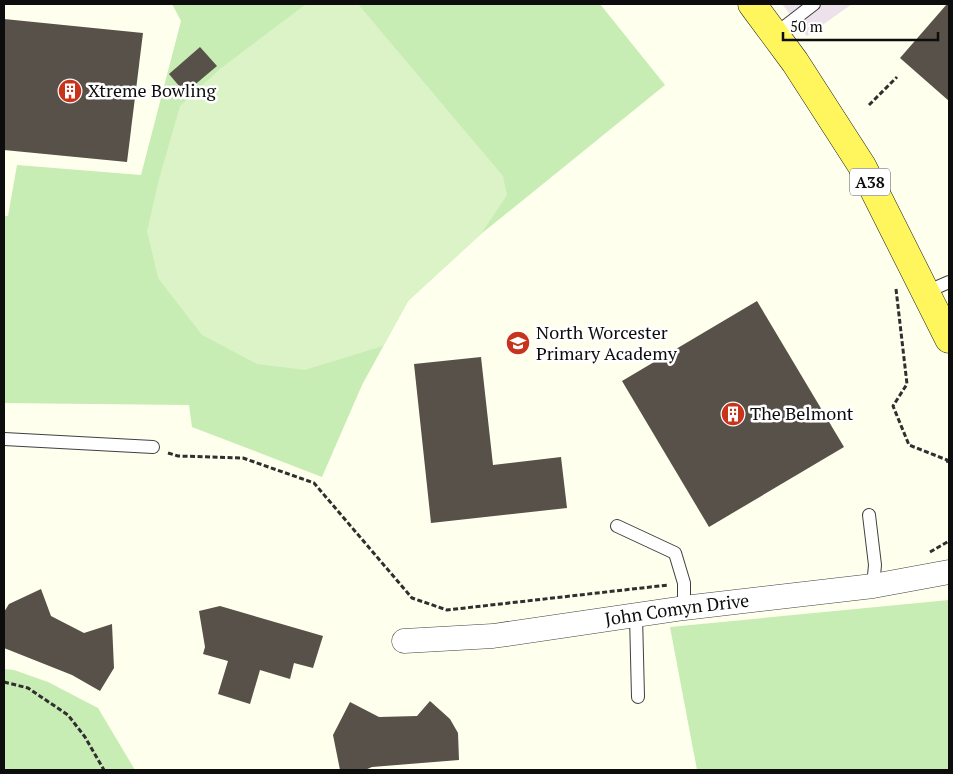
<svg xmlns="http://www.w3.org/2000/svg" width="953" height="774" font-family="'PT Serif',serif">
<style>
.industrial{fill:#ede1ec}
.green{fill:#c7ecb4}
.pitch{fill:#dbf3c7}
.building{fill:#575149}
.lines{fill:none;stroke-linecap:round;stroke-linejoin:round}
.lane-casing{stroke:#404040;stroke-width:14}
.street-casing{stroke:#404040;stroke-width:25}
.primary-casing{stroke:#1e1e1e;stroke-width:29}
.path{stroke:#2f2f2f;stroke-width:3;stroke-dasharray:5 2.5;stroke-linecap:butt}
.lane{stroke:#fff;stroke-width:12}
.street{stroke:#fff;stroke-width:24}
.primary{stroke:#fff65e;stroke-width:28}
.labels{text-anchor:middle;stroke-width:5;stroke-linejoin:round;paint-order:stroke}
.shield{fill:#fff;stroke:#565656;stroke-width:1}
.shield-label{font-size:16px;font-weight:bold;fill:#0d0d0d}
.poi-label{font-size:18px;fill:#0d0d0d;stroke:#fff;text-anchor:start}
.street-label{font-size:18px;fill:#0d0d0d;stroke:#fff}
</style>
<rect width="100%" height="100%" fill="#ffe"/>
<!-- industrial -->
<polygon class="industrial" points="782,4 852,4 807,36"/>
<!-- green -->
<g class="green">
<polygon points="172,4 600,4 665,85 481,234 408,301 362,385 322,477 192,427 189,405 4,403 4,216 8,216 17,165 141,175 181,21"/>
<polygon points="949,600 949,770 697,770 670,627"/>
<polygon points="4,669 14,670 48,682 98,708 135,770 4,770"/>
</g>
<!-- pitch -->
<polygon class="pitch" points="306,4 358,4 503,176 507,195 481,234 408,301 383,346 305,370 257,364 202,335 158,278 147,231 159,179 180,106 220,69"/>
<!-- building -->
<g class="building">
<polygon points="947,4 949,4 949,101 900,58"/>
<polygon points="4,19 143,33 127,162 4,150"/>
<polygon points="200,47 217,66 185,93 169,74"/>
<polygon points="757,301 844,447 709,527 622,381"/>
<polygon points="481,357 493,465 561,457 567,508 431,523 414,364"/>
<polygon points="41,589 51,616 84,633 112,624 114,668 100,691 72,675 4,648 4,612 9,604"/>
<polygon points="220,606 323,636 313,668 294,663 290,679 260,670 250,704 218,694 228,661 203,654 205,647 199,611"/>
<polygon points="430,701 450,719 458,733 459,760 372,767 365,770 340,770 333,735 350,702 379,717 417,716"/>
</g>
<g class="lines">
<!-- lane casing -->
<g class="lane-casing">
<g id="lane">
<polyline points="775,34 814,4"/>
<polyline points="926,292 949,282"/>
<polyline points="4,439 153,447"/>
<polyline points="869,515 875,565 873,586"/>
<polyline points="617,526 675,553 684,583 684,608"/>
<polyline points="636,616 638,697"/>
</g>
</g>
<!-- street casing -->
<g class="street-casing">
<g id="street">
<path id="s1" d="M404,641L493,636L684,608L873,586L949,572"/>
</g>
</g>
<!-- primary casing -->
<g class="primary-casing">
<polyline id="primary" points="752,4 795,62 862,166 949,339"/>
</g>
<!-- path -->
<g class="path">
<polyline points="869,105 897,77"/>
<polyline points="896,289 907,384 893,406 909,445 947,460 949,465"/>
<polyline points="168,453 178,456 243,458 314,483 412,598 447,610 668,585"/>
<polyline points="930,552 949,541"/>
<polyline points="4,682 28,688 68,715 85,737 104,770"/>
</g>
<!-- lane -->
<use href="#lane" class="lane"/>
<!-- street -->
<use href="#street" class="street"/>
<!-- primary -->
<use href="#primary" class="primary"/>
</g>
<!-- icons -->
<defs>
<g id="building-disc" transform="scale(1.25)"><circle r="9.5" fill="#c8331b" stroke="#fff"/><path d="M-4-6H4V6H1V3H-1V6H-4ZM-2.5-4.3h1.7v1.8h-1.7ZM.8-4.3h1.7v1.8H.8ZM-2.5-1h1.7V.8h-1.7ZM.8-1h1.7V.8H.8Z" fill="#fff"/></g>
<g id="school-disc" transform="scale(1.25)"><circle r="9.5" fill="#c8331b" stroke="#fff"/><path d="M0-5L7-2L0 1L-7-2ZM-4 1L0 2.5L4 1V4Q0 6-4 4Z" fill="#fff"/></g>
</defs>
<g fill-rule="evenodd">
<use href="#building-disc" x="70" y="91"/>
<use href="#school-disc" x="518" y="343"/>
<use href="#building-disc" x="733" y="414"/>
</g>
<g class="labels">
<!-- shield labels -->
<rect class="shield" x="850" y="168.5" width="40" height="27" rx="4"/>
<g class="shield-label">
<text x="870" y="188">A38</text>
</g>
<!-- poi labels -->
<g class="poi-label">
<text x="88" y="97">Xtreme Bowling</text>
<text x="536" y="339">North Worcester<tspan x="536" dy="21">Primary Academy</tspan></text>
<text x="750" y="420">The Belmont</text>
</g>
<!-- street labels -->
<g class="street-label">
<text dy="6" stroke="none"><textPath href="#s1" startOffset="275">John Comyn Drive</textPath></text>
</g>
</g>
<!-- border -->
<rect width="953" height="774" fill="none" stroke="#0d0d0d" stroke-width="10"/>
<!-- scale -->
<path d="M783 32v8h155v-8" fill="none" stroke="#0d0d0d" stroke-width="2.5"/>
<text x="790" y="32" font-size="15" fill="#0d0d0d" stroke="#ffffff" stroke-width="4" paint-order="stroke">50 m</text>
</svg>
